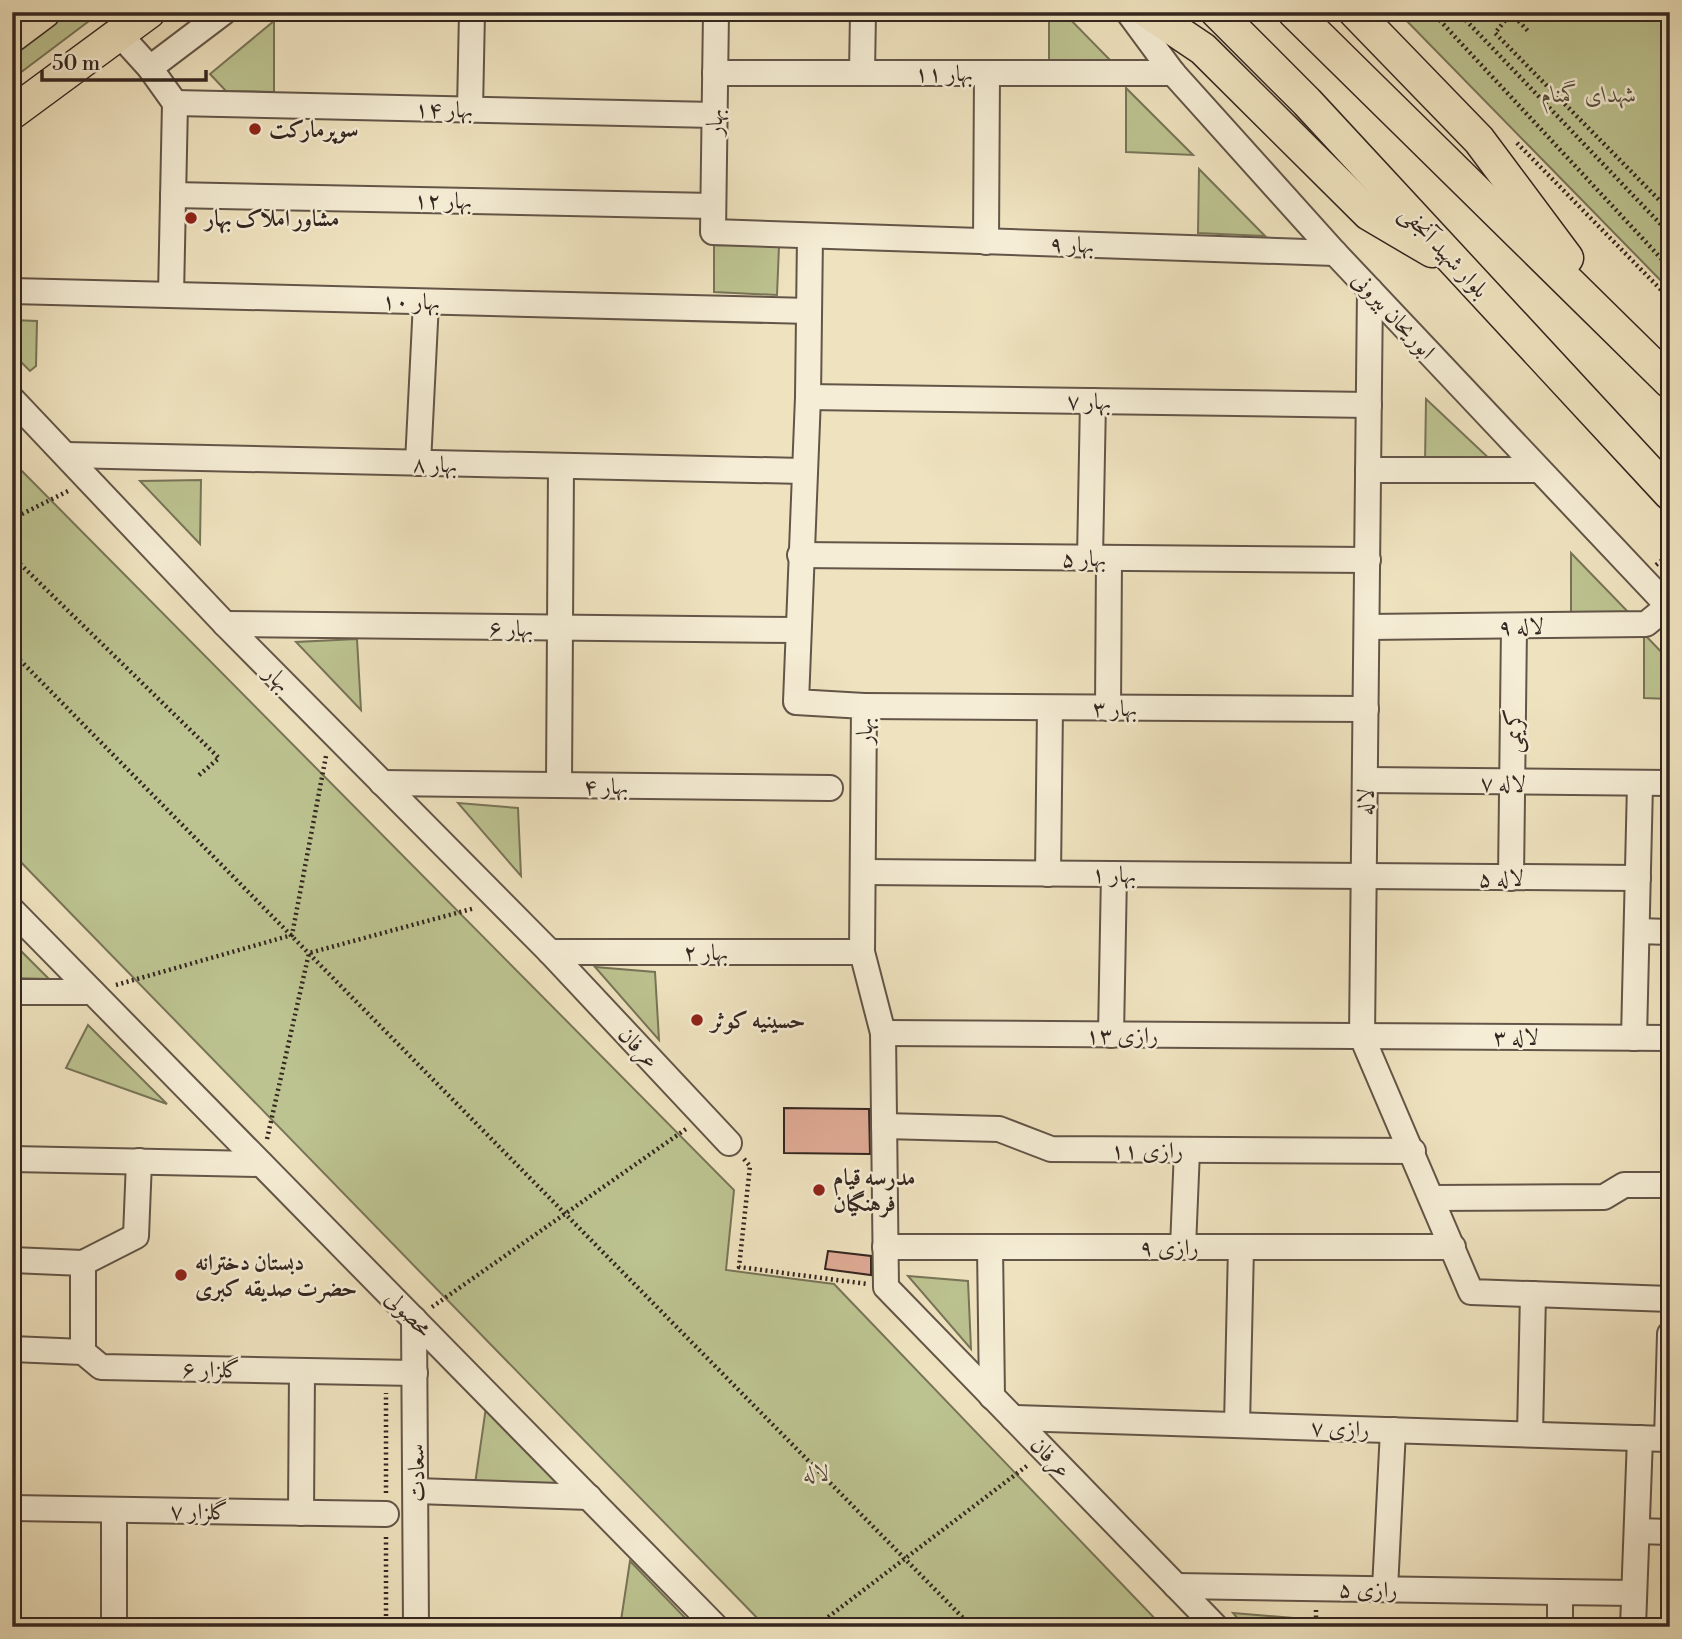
<svg xmlns="http://www.w3.org/2000/svg" width="1682" height="1639" font-family="'Libre Bodoni',Amiri,serif">
<style>
.green{fill:#bcc390;stroke:#787458;stroke-width:2}
.building{fill:#e0ab96;stroke:#342620;stroke-width:2}
.lines{fill:none;stroke-linecap:round;stroke-linejoin:round}
.minor-casing{stroke:#635548;stroke-width:28}
.major-casing{stroke:#342620;stroke-width:35}
.path{stroke:#342620;stroke-width:4.5;stroke-dasharray:2 3.5;stroke-linecap:butt}
.minor{stroke:#f5edd5;stroke-width:24}
.major{stroke:#efe3bf;stroke-width:32}
.poi-dot{fill:#8f2418;stroke:#f5edd5;stroke-width:2.5}
.labels{text-anchor:middle;stroke-width:5;stroke-linejoin:round;paint-order:stroke}
.street-label{font-size:23px;fill:#342620;stroke:#f5edd5}
.park-label{font-size:23px;font-style:italic;fill:#564d3c;stroke:#f5edd5}
.poi-label{font-size:23px;font-weight:bold;fill:#342620;stroke:#f5edd5;text-anchor:start}
</style>
<rect width="100%" height="100%" fill="#efe3bf"/>
<filter id="stains"><feTurbulence type="fractalNoise" baseFrequency=".00286" numOctaves="4"/><feColorMatrix values="0 0 0 0 .2 0 0 0 0 .09 0 0 0 0 .02 0 0 0 .5 -.17"/></filter>
<radialGradient id="worn" r=".72"><stop offset=".6" stop-color="#630" stop-opacity="0"/><stop offset="1" stop-color="#630" stop-opacity=".3"/></radialGradient>
<!-- green -->
<g class="green">
<polygon points="54,12 101,12 12,79 12,43"/>
<polygon points="1049,12 1063,12 1115,65 1049,61"/>
<polygon points="1398,12 1670,12 1670,290"/>
<polygon points="274,21 274,92 226,91 210,74"/>
<polygon points="1126,88 1193,155 1126,152"/>
<polygon points="1199,169 1265,236 1198,233"/>
<polygon points="714,245 779,246 777,295 714,292"/>
<polygon points="12,320 37,321 36,366 30,371 12,353"/>
<polygon points="1426,399 1494,463 1425,464"/>
<polygon points="12,461 734,1190 726,1270 834,1284 1163,1627 766,1627 12,853"/>
<polygon points="201,480 200,544 140,481"/>
<polygon points="1571,553 1633,617 1571,618"/>
<polygon points="1644,634 1670,661 1670,699 1644,698"/>
<polygon points="357,639 361,710 296,642"/>
<polygon points="458,803 518,808 521,876"/>
<polygon points="12,942 49,979 12,978"/>
<polygon points="595,967 655,972 659,1040"/>
<polygon points="88,1025 167,1104 66,1068"/>
<polygon points="908,1276 968,1281 971,1349"/>
<polygon points="486,1407 564,1486 475,1484"/>
<polygon points="630,1561 694,1627 620,1627"/>
<polygon points="1233,1613 1293,1618 1294,1627 1245,1627"/>
</g>
<!-- building -->
<g class="building">
<polygon points="784,1108 869,1109 870,1154 784,1153"/>
<polygon points="828,1251 871,1256 871,1275 825,1269"/>
</g>
<g class="lines">
<!-- minor casing -->
<g class="minor-casing">
<g id="minor">
<polyline points="716,12 713,232 1335,253"/>
<polyline points="1128,12 1173,73 1335,253 1670,608"/>
<polyline points="120,35 150,68 175,103"/>
<polyline points="150,68 224,12"/>
<polyline points="715,73 1173,73"/>
<polyline points="862,73 863,12"/>
<polyline points="175,103 714,115"/>
<polyline points="470,110 472,12"/>
<polyline points="173,195 713,206"/>
<polyline points="810,236 808,397 796,702 864,706 862,952 883,1033 886,1287 1216,1627"/>
<polyline points="986,242 987,73"/>
<polyline points="1370,290 1362,1037 1471,1292 1670,1299"/>
<polyline points="12,291 809,311"/>
<polyline points="171,295 175,103"/>
<polyline points="808,397 1369,405"/>
<polyline points="12,399 225,624 550,952 729,1143"/>
<polyline points="66,455 803,471"/>
<polyline points="418,463 426,302"/>
<polyline points="1368,470 1539,470"/>
<polyline points="800,555 1368,560"/>
<polyline points="1090,558 1093,401"/>
<polyline points="225,624 797,630"/>
<polyline points="1367,627 1646,624 1668,606"/>
<polyline points="864,706 1366,709"/>
<polyline points="1108,708 1109,558"/>
<polyline points="1366,780 1670,783"/>
<polyline points="382,783 830,788"/>
<polyline points="559,785 561,467"/>
<polyline points="864,872 1638,878"/>
<polyline points="1048,874 1050,708"/>
<polyline points="1511,878 1514,627"/>
<polyline points="12,910 716,1627"/>
<polyline points="1637,931 1670,932"/>
<polyline points="550,952 862,952"/>
<polyline points="12,992 92,992"/>
<polyline points="883,1033 1670,1038"/>
<polyline points="1111,1035 1114,874"/>
<polyline points="1634,1038 1640,784"/>
<polyline points="884,1126 999,1129 1051,1149 1413,1151"/>
<polyline points="12,1159 261,1164"/>
<polyline points="1433,1198 1604,1197 1624,1185 1670,1185"/>
<polyline points="885,1247 1453,1247"/>
<polyline points="990,1247 992,1397"/>
<polyline points="1183,1247 1187,1150"/>
<polyline points="12,1260 83,1263 136,1236 139,1161"/>
<polyline points="83,1263 83,1352"/>
<polyline points="414,1319 416,1627"/>
<polyline points="12,1349 83,1352 101,1367 415,1373"/>
<polyline points="1013,1418 1667,1439 1670,1334"/>
<polyline points="1237,1425 1241,1247"/>
<polyline points="1530,1434 1533,1294"/>
<polyline points="416,1491 589,1497"/>
<polyline points="12,1508 386,1514"/>
<polyline points="114,1510 114,1627"/>
<polyline points="301,1513 302,1371"/>
<polyline points="1637,1531 1670,1532"/>
<polyline points="1176,1586 1560,1592"/>
<polyline points="1385,1589 1393,1430"/>
<polyline points="1560,1627 1560,1592 1634,1593"/>
<polyline points="1633,1627 1640,1438"/>
</g>
</g>
<!-- major casing -->
<g class="major-casing">
<g id="major">
<polyline points="1148,12 1203,49 1369,214 1432,251"/>
<polyline points="1217,12 1307,102 1670,494"/>
<polyline points="1294,12 1670,382"/>
<polyline points="1355,12 1479,140 1567,258"/>
<polyline points="12,36 44,12"/>
<polyline points="12,113 149,12"/>
</g>
</g>
<!-- path -->
<g class="path">
<polyline points="1432,12 1670,268"/>
<polyline points="1458,12 1670,234"/>
<polyline points="1512,12 1495,33 1670,211"/>
<polyline points="1511,13 1529,32"/>
<polyline points="1517,143 1670,299"/>
<polyline points="12,519 70,490"/>
<polyline points="12,556 219,758 198,776"/>
<polyline points="1656,565 1670,554"/>
<polyline points="12,652 972,1627"/>
<polyline points="116,985 292,935 326,756"/>
<polyline points="267,1139 309,953 475,908"/>
<polyline points="744,1159 750,1166 739,1267 867,1284"/>
<polyline points="432,1307 686,1129"/>
<polyline points="386,1493 386,1393"/>
<polyline points="1316,1610 1316,1627"/>
<polyline points="386,1627 386,1537"/>
<polyline points="815,1627 1028,1465"/>
</g>
<!-- minor -->
<use href="#minor" class="minor"/>
<!-- major -->
<use href="#major" class="major"/>
</g>
<!-- markers -->
<g class="poi-dot">
<circle cx="255" cy="129" r="7"/>
<circle cx="191" cy="218" r="7"/>
<circle cx="697" cy="1020" r="7"/>
<circle cx="819" cy="1190" r="7"/>
<circle cx="181" cy="1275" r="7"/>
</g>
<g class="labels">
<!-- street labels -->
<g class="street-label">
<text x="944" y="81">بهار ۱۱</text>
<text transform="translate(444 109) rotate(1)" y="8">بهار ۱۴</text>
<text transform="translate(714 122) rotate(-89)" y="8">بهار</text>
<text transform="translate(443 200) rotate(1)" y="8">بهار ۱۲</text>
<text transform="translate(1072 244) rotate(2)" y="8">بهار ۹</text>
<text transform="translate(1445 251) rotate(47)" y="8">بلوار شهید آنجفی</text>
<text transform="translate(411 301) rotate(1)" y="8">بهار ۱۰</text>
<text transform="translate(1394 315) rotate(47)" y="8">ابوریحان بیرونی</text>
<text transform="translate(1089 401) rotate(1)" y="8">بهار ۷</text>
<text transform="translate(435 464) rotate(1)" y="8">بهار ۸</text>
<text x="1084" y="566">بهار ۵</text>
<text transform="translate(1521 626) rotate(-1)" y="8">لاله ۹</text>
<text transform="translate(511 628) rotate(1)" y="8">بهار ۶</text>
<text transform="translate(278 678) rotate(45)" y="8">بهار</text>
<text x="1115" y="716">بهار ۳</text>
<text transform="translate(864 731) rotate(-91)" y="8">بهار</text>
<text transform="translate(1513 731) rotate(-89)" y="8">کریمی</text>
<text transform="translate(1503 783) rotate(1)" y="8">لاله ۷</text>
<text x="606" y="794">بهار ۴</text>
<text transform="translate(1365 802) rotate(-89)" y="8">لاله</text>
<text transform="translate(1114 874) rotate(1)" y="8">بهار ۱</text>
<text x="1501" y="886">لاله ۵</text>
<text x="706" y="960">بهار ۲</text>
<text x="1122" y="1043">رازی ۱۳</text>
<text x="1516" y="1045">لاله ۳</text>
<text transform="translate(639 1047) rotate(47)" y="8">عرفان</text>
<text x="1147" y="1158">رازی ۱۱</text>
<text x="1169" y="1255">رازی ۹</text>
<text transform="translate(409 1313) rotate(45)" y="8">محصولی</text>
<text transform="translate(211 1369) rotate(1)" y="8">گلزار ۶</text>
<text transform="translate(1340 1428) rotate(2)" y="8">رازی ۷</text>
<text transform="translate(1051 1457) rotate(46)" y="8">عرفان</text>
<text transform="translate(416 1473) rotate(-91)" y="8">سعادت</text>
<text transform="translate(199 1511) rotate(1)" y="8">گلزار ۷</text>
<text transform="translate(1368 1589) rotate(1)" y="8">رازی ۵</text>
</g>
<!-- park labels -->
<g class="park-label">
<text x="1589" y="102">شهدای گمنام</text>
<text x="817" y="1481">لاله</text>
</g>
<!-- poi labels -->
<g class="poi-label">
<text x="269" y="137">سوپرمارکت</text>
<text x="205" y="226">مشاور املاک بهار</text>
<text x="711" y="1028">حسینیه کوثر</text>
<text x="833" y="1185">مدرسه قیام<tspan x="833" dy="26">فرهنگیان</tspan></text>
<text x="195" y="1270">دبستان دخترانه<tspan x="195" dy="26">حضرت صدیقه کبری</tspan></text>
</g>
</g>
<!-- margin -->
<rect width="1682" height="1639" fill="none" stroke="#efe3bf" stroke-width="42"/>
<rect x="14" y="14" width="1654" height="1611" fill="none" stroke="#342620" stroke-width="3.5"/>
<rect x="21" y="21" width="1640" height="1597" fill="none" stroke="#342620" stroke-width="2"/>
<!-- scale -->
<path d="M42 70v10h164v-10" fill="none" stroke="#342620" stroke-width="3.5"/>
<text x="52" y="70" font-size="21" fill="#342620" stroke="#f5edd5" stroke-width="5" paint-order="stroke">50 m</text>
<rect width="100%" height="100%" filter="url(#stains)"/>
<rect width="100%" height="100%" fill="url(#worn)"/>
</svg>
